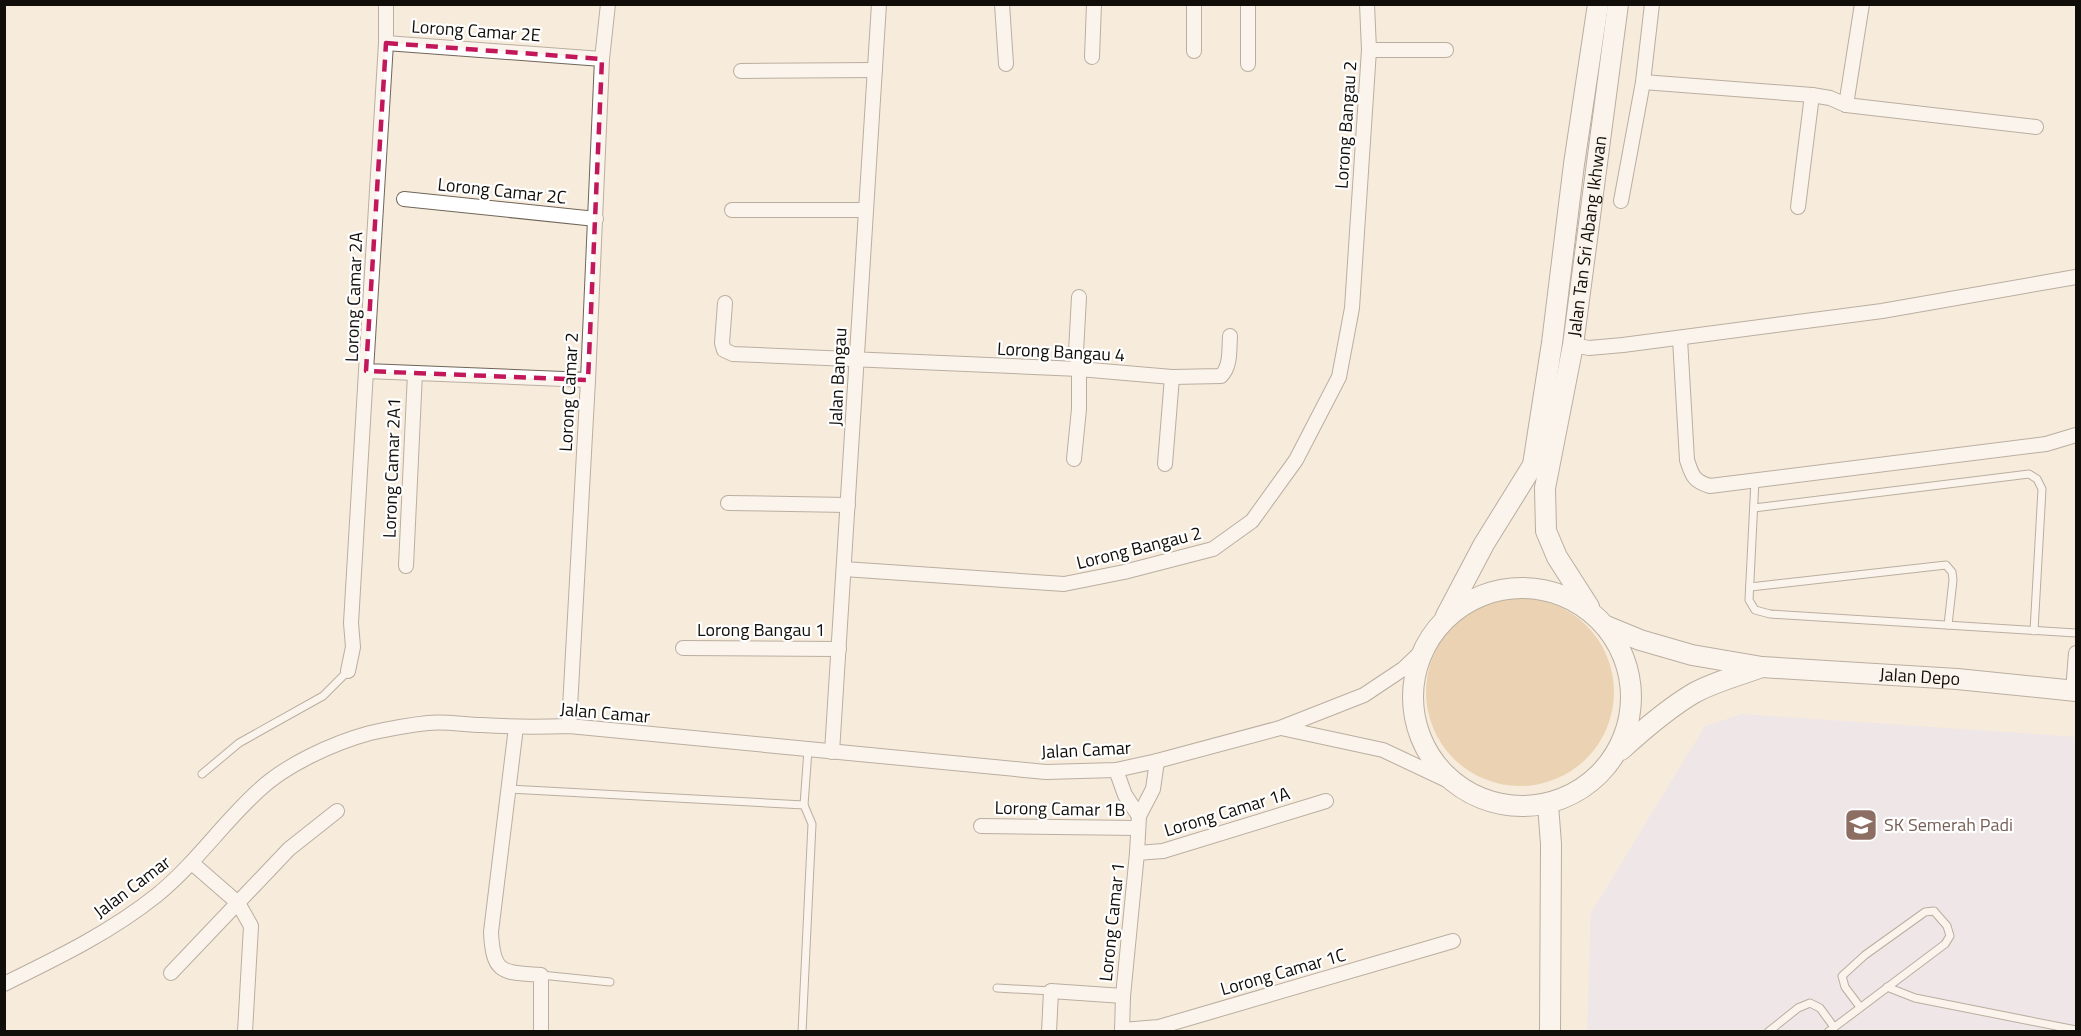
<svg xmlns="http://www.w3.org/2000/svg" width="2081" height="1036" font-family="'Titillium Web',sans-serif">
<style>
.education{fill:#e5dff5}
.green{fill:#dbb481}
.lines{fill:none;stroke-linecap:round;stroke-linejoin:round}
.lane-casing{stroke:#6f6558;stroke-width:9}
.street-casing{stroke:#6f6558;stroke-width:16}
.secondary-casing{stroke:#6f6558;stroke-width:22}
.lane{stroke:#fff;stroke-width:7}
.street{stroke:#fff;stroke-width:14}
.secondary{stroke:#fff;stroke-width:20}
.marked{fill:none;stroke:#c2185b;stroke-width:4.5;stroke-dasharray:12 8;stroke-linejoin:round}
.labels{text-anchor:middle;stroke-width:4.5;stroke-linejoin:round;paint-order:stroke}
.street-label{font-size:18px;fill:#110e09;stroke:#fff}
.education-label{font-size:18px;fill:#785e54;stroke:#fff;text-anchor:start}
</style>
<rect width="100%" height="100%" fill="#f7ebdc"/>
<!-- education -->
<polygon class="education" points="1742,714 2076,737 2076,1031 1587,1032 1591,913 1705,726"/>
<!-- green -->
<circle class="green" cx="1520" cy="692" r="94"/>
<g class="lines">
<!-- lane casing -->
<g class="lane-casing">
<g id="lane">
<polyline points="1755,480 1749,600 1755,610 1770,614 2076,633"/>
<polyline points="1754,508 2029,474 2037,479 2042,489 2034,631"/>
<polyline points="1750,587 1946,565 1952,572 1953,580 1948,625"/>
<polyline points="202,774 239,743 323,696 348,671"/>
<polyline points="509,789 804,805"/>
<polyline points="541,975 610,982"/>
<polyline points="1887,987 1915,998 2076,1030"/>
<polyline points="997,988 1051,991"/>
<polyline points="802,1032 812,824 804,805 808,750"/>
<polyline points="1768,1032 1798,1008 1810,1003 1820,1008 1834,1027"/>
<polyline points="1828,1032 1945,944 1950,936 1947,926 1934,911 1925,912 1865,955 1842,976 1845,987 1860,1007"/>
</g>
</g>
<!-- street casing -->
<g class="street-casing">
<g id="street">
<polyline points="386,4 386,43 602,59"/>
<polyline points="1002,4 1006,64"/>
<polyline points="1194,4 1194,51"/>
<polyline points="386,43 366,371 588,380"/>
<polyline points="1369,50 1446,50"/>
<polyline points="1092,57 1094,4"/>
<polyline points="1248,64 1248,4"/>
<polyline points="741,71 875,70"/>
<polyline points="1643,82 1812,95 1830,98 1846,105 2036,127"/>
<polyline points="1846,105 1862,4"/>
<polyline points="404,199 596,219"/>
<polyline points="1621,201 1643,82 1652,4"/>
<polyline points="1798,207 1812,95"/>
<polyline points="732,210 865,210"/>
<path d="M725,303L722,343L724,350L733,354L1079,369L1172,377L1221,376C1231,366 1229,350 1230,336"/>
<path d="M1680,339L1687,460C1692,475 1693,481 1710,486L2046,444L2076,435"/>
<polyline points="1573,345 1589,348 1623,345 1882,311 2076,277"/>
<polyline points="1074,459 1079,409 1079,369 1076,352 1079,297"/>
<polyline points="1165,464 1172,377"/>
<polyline points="728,503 848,505"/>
<polyline points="406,566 415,373"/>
<polyline points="844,569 1064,584 1124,572 1213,549 1252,521 1296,460 1339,377 1352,308 1369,50 1367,4"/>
<polyline points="683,648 839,649"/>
<polyline points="348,671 353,647 351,623 366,371"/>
<polyline points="2073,691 2076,653"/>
<polyline points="569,726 588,380 602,59 608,4"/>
<path d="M516,727L491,932C493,975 503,972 541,975V1032"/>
<polyline points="1281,728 1383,750 1455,784"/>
<polyline points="832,752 879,4"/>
<polyline points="1116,770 1125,795 1139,816"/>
<polyline points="981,826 1138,828"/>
<polyline points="1137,853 1163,851 1326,801"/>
<polyline points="192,863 238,903 251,926 245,1032"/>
<polyline points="171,973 289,849 337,811"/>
<path d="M4,984C57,958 111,932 157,895C195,864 222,824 258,791C285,765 333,743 370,733C388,729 409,725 428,723C446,721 465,725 482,725C511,727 540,727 569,726L1046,772L1116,770L1157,761L1280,728L1364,695L1403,669L1423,650"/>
<polyline points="1122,1030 1159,1027 1453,941"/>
<polyline points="1049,1032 1051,991 1123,996"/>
<polyline points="1122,1032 1123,996 1137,853 1139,816 1153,789 1157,761"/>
</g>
</g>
<!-- secondary casing -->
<g class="secondary-casing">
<g id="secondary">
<circle cx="1522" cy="697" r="109"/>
<path id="s1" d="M1589,607L1557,557L1546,531L1545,488L1573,345L1618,4"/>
<polyline points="1446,616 1484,544 1533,465 1552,343 1574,164 1598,4"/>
<path id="s2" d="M1606,626L1640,640L1692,655L1762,667L1957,679L2076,691"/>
<path d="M1621,750C1644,729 1667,709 1694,693C1714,682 1737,676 1759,668"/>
<polyline points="1548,805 1551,844 1550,1032"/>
</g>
</g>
<!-- lane -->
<use href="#lane" class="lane"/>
<!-- street -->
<use href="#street" class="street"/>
<!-- secondary -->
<use href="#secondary" class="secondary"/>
</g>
<!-- marked area -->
<path d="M0 0H2081V1036H0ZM386,43L602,59L588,380L366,371Z" fill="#f7ebdc" fill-opacity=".55" fill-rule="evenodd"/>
<path class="marked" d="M386,43L602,59L588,380L366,371Z"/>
<!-- icons -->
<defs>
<g id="school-square" transform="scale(1.725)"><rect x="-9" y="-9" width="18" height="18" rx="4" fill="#8d6e63" stroke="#fff"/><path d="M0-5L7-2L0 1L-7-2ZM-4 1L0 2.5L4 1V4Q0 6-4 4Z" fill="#fff"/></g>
</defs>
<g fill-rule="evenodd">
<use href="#school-square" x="1861" y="825"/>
</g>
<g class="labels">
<!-- street labels -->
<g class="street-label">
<text transform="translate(476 31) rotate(4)" y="6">Lorong Camar 2E</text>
<text transform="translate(1346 125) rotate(-86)" y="6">Lorong Bangau 2</text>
<text transform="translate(502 191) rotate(6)" y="6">Lorong Camar 2C</text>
<text dy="6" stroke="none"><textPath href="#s1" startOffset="386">Jalan Tan Sri Abang Ikhwan</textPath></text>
<text transform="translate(354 297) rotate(-88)" y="6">Lorong Camar 2A</text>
<text transform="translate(1061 352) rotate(3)" y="6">Lorong Bangau 4</text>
<text transform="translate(838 377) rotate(-87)" y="6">Jalan Bangau</text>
<text transform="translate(569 392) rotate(-87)" y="6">Lorong Camar 2</text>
<text transform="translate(392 468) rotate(-88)" y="6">Lorong Camar 2A1</text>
<text transform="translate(1139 548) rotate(-14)" y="6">Lorong Bangau 2</text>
<text x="761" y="636">Lorong Bangau 1</text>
<text dy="6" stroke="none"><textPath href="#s2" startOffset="320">Jalan Depo</textPath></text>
<text transform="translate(605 713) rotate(5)" y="6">Jalan Camar</text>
<text transform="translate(1086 750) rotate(-3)" y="6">Jalan Camar</text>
<text transform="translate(1060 809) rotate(1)" y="6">Lorong Camar 1B</text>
<text transform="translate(1227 812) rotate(-17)" y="6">Lorong Camar 1A</text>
<text transform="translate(132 887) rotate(-37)" y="6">Jalan Camar</text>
<text transform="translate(1112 922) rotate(-84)" y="6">Lorong Camar 1</text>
<text transform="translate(1283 972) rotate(-16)" y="6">Lorong Camar 1C</text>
</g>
<!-- education labels -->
<g class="education-label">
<text x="1884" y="831">SK Semerah Padi</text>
</g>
</g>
<!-- border -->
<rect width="2081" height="1036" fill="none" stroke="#110e09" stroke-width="12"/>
</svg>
